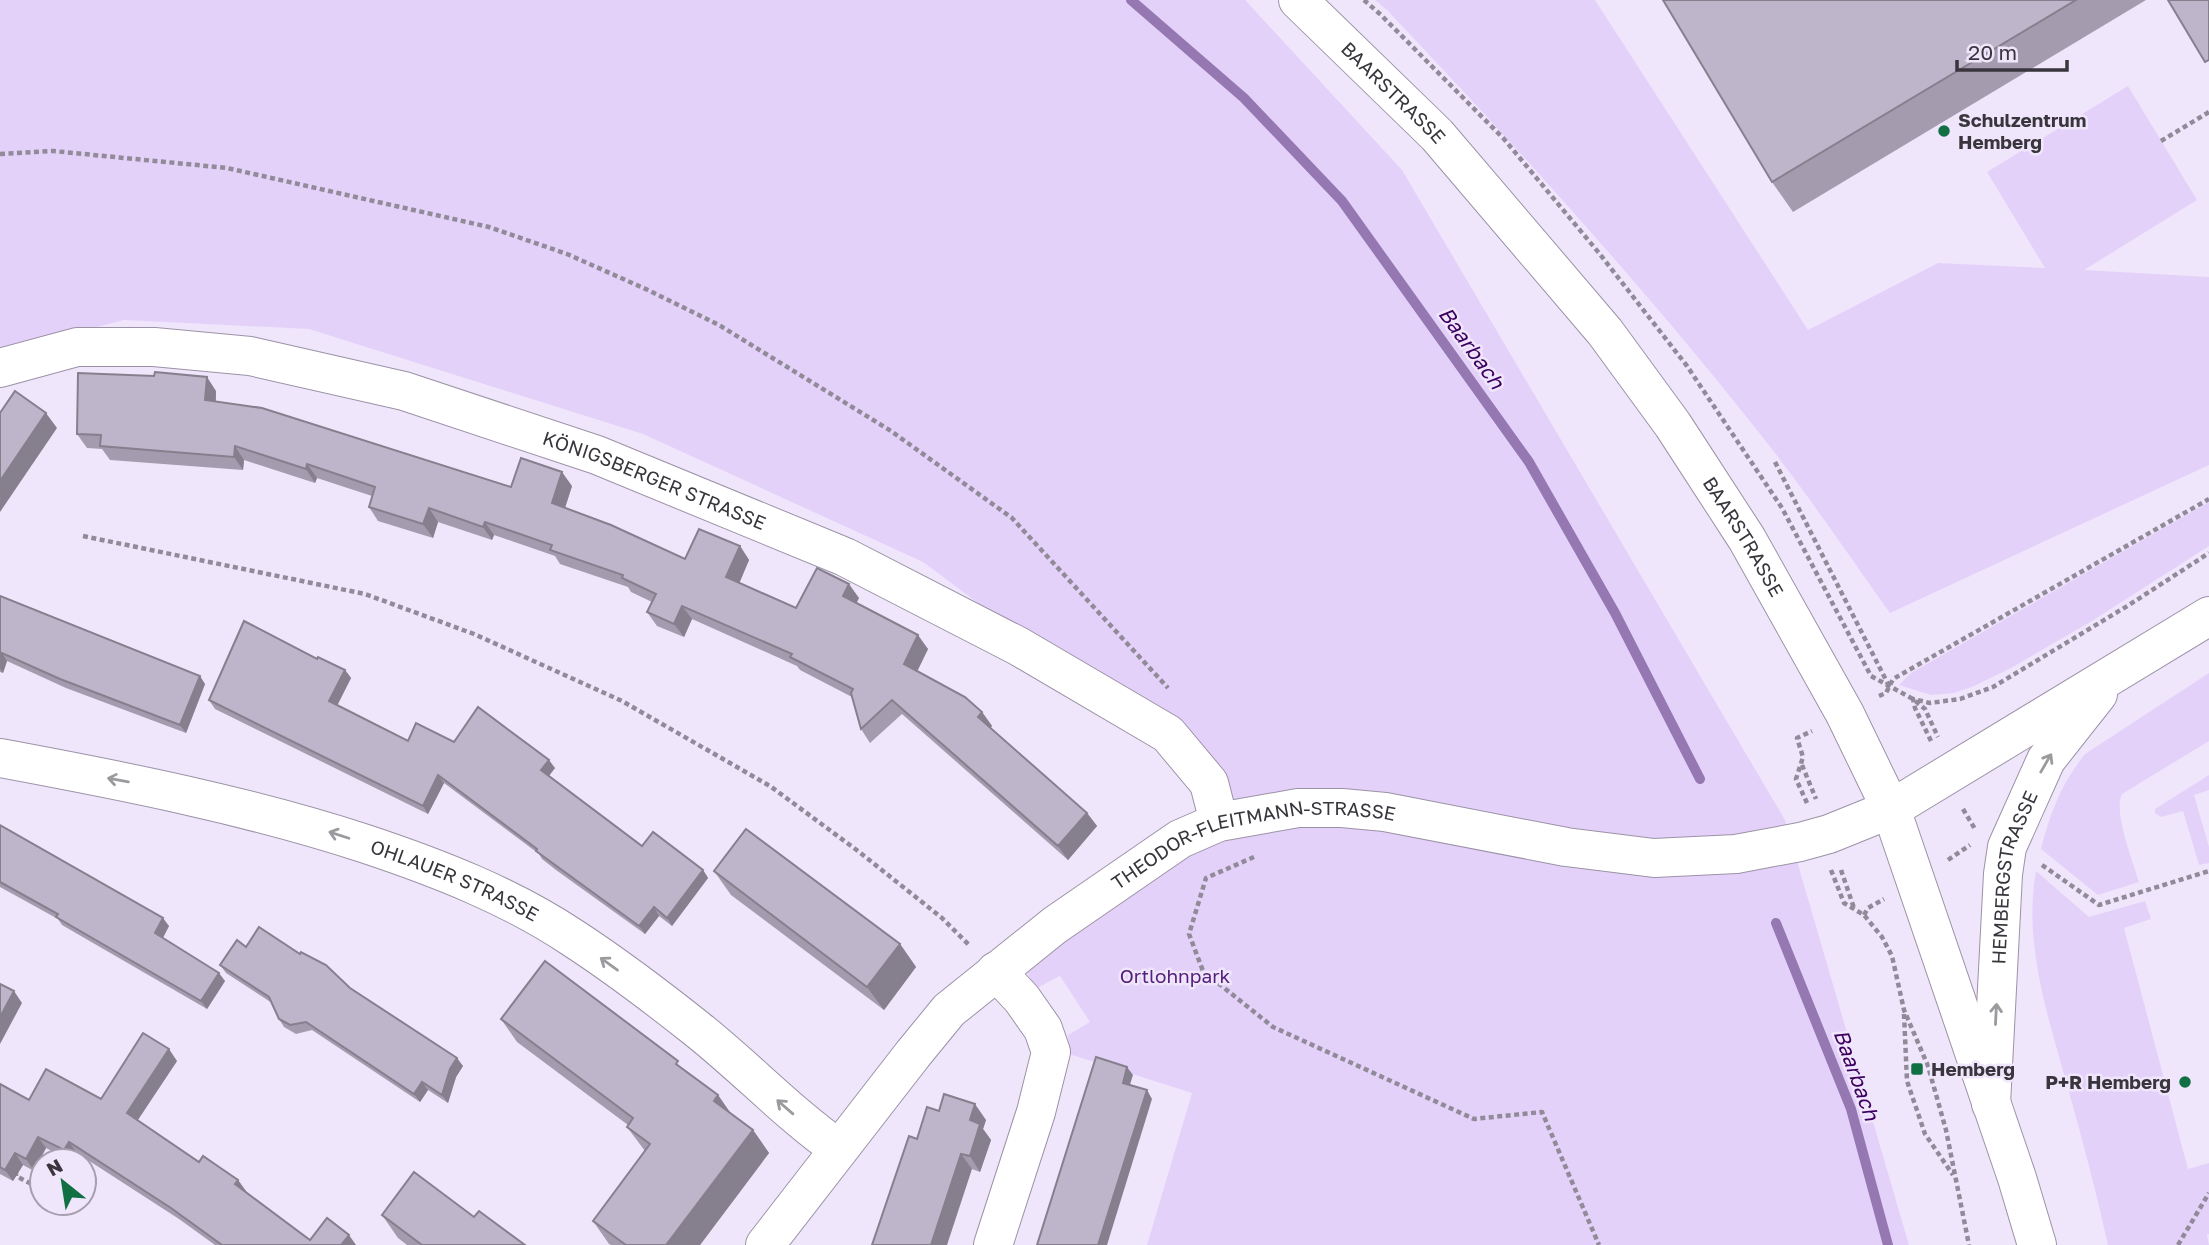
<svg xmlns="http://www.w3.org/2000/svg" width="2209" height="1245" font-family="'Golos Text',sans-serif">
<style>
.green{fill:#e4d1f9}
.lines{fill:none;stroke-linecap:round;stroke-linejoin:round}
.stream{stroke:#9578b1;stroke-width:10}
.minor-casing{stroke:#9c92a6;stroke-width:40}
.major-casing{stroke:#9c92a6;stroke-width:40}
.path{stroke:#918a99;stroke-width:4.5;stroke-dasharray:5 3.5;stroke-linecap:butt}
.minor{stroke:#fff;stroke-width:38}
.major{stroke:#fff;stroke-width:38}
.wall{fill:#a49cae}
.shaded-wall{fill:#867f8d}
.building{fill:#bfb5ca;stroke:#867f8d;stroke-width:2}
.oneway{stroke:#9c9a9e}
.poi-dot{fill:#116f44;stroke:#f0e6fc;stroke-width:2.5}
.labels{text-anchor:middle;stroke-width:5;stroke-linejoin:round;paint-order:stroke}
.street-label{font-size:19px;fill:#39353d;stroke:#f0e6fc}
.poi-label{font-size:19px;font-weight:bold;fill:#39353d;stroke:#f0e6fc;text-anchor:start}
.park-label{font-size:19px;fill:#55207b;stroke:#f0e6fc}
.water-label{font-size:21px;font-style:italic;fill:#3d0060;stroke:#f0e6fc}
</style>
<rect width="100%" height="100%" fill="#f0e6fc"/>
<!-- green -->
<g class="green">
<polygon points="0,0 1245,0 1402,170 1785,820 1909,1245 1147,1245 1192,1093 1069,1054 1068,1035 1090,1022 1060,976 1035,989 1023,963 1215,827 1161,740 923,562 643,434 309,329 124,320 0,352"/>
<path d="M1375,0H1595L1808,330L1938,263L2045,268L1987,172L2128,86L2197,200L2084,270L2209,277V465L1890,613C1852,560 1815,505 1775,453C1655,299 1523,154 1388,11Z"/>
<polygon points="2209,502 2209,546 2092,621 2011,668 1972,687 1954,693 1931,695 1899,685 1911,673"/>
<path d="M2209,673V741L2122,794C2113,812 2133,861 2139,882L2098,895L2041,849C2050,813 2061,784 2085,754Z"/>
<polygon points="2209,775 2209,790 2194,795 2209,847 2209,863 2199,865 2183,811 2161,817 2155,813 2155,809"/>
<path d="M2036,871L2089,917L2145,901L2151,919L2124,928L2188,1169L2209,1163V1234L2207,1235L2209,1245H2108C2096,1191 2082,1138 2067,1085C2048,1016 2023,944 2036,871Z"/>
</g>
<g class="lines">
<!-- stream -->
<g class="stream">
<polyline points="1131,0 1244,98 1342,201 1529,462 1615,613 1700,779"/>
<polyline points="1776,923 1851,1109 1888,1245"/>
</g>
<!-- minor casing -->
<g class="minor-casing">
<g id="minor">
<path id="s1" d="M0,368L77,347H154L250,356L404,391L597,455L845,557L1018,646L1168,734L1209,783L1219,822"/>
<path id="s2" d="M0,758C124,781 246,805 366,844C438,868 510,896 573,938C616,966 658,998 697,1029C746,1068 788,1113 839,1149"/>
<path id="s3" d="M1991,1104L2003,874L2007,847L2046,760L2098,694"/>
<path id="s4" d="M765,1245L913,1054L949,1010L1055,925L1180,839L1219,822L1298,808H1342L1385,812L1566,847L1654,858L1736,854L1800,842L1829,834L1891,809L2209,616"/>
<polyline points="993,1245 1036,1112 1051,1052 1043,1029 1022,999 996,971"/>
</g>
</g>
<!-- major casing -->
<g class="major-casing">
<g id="major">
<path id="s5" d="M1298,0L1437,135L1605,332L1673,425L1747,539L1845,714L1891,809L2017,1178L2037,1245"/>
</g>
</g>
<!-- path -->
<g class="path">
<polyline points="1364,0 1381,15 1504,139 1599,253 1687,366 1782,508 1871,676 1913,699 1925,709 1938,737"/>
<polyline points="2161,141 2209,112"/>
<polyline points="0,154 53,151 227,168 489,227 567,254 648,290 719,325 891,431 1012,518 1168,688"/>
<polyline points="1775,462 1888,684"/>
<polyline points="83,536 365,594 474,634 622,701 770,786 858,851 942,918 970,946"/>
<polyline points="1879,696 1886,693 1893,679 2209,499"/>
<polyline points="1931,741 1915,708 1913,699 1930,703 1960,699 1993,687 2129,605 2209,553"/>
<polyline points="1802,765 1816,799"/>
<polyline points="1807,803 1796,779 1803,757 1797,738 1812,731"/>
<polyline points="1963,809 1975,829"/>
<polyline points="1254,857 1206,878 1189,934 1203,971 1273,1027 1474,1119 1542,1112 1599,1245"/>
<polyline points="1948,860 1970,845"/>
<polyline points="2042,865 2099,905 2209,871"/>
<polyline points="1831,870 1844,903 1864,915 1882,937 1892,956 1904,1010 1928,1066 1946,1130 1969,1245"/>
<polyline points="1841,870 1854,908"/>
<polyline points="1864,915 1868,908 1884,899"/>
<polyline points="1904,1014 1907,1081 1925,1134 1953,1175"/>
<polyline points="40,1159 42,1161"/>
<polyline points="16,1171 16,1176 39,1188"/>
<polyline points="2178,1245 2209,1193"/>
</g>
<!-- minor -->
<use href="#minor" class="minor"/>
<!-- major -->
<use href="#major" class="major"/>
</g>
<!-- wall -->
<g class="wall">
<polygon points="1663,0 2146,0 1793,212 1772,182"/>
<polygon points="216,391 216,401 511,487 572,486 565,508 685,559 740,546 749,560 739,583 796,608 859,598 856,603 928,649 917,671 982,712 992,726 990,728 1087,813 1097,826 1068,860 902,714 870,743 861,729 852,697 800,670 797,666 692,619 684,637 657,626 647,612 652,602 631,592 628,587 560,564 555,556 494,535 492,540 438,522 433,538 378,521 369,507 372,496 317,478 315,483 244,460 243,470 110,460 102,449 87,448 77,434"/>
<polygon points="0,596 205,684 186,733 66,688 7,661 3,673 0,672"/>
<polygon points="317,659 345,670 351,678 337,705 408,741 454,742 555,768 549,776 642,846 703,870 708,878 672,926 659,916 645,934 556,870 542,859 539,854 444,783 428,814 215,709 209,700"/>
<polygon points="0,825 169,926 163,938 225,981 207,1009 62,925 58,919 0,887"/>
<polygon points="714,871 900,944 916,967 884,1010 731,895"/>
<polygon points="246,947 350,988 463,1066 456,1077 448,1103 428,1090 420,1102 312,1030 296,1034 284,1027 279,1019 272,1003 226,973 220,965"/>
<polygon points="501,1019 685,1070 718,1095 730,1113 753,1130 769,1153 700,1245 611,1245 609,1244 593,1221 645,1151 627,1127 628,1125 517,1042"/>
<polygon points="177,1061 138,1120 199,1162 238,1180 246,1192 310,1240 356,1245 215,1245 179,1219 77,1153 72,1161 70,1161 46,1148 34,1171 23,1165 13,1181 0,1174 0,1084 29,1100 101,1099"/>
<polygon points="939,1111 986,1120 983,1129 991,1140 980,1172 972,1169 917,1139"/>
<polygon points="382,1215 474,1217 525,1245 407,1245 398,1238"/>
</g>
<!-- shaded-wall -->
<g class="shaded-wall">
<polygon points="207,377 216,391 215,414 205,400"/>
<polygon points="46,413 57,428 0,512 0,481"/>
<polygon points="235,446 244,460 243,470 234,457"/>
<polygon points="307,464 317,478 315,483 306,469"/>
<polygon points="562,472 572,486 562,517 552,503"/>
<polygon points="429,508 438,522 433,538 423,524"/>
<polygon points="485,522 494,535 492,540 483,527"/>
<polygon points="740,546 749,560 736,591 726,577"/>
<polygon points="849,584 859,598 853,610 843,596"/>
<polygon points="682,606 692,619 684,637 674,624"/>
<polygon points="918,635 928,649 914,678 904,664"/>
<polygon points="2,653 7,661 3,673 0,669 0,657"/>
<polygon points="345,670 351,678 335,710 329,701"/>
<polygon points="200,676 205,684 186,733 180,725"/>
<polygon points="982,712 992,726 988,731 978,717"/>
<polygon points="549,760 555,768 547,778 541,770"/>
<polygon points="438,775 444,783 428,814 423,806"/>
<polygon points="1087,813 1097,826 1068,860 1058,846"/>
<polygon points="703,870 708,878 672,926 667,918"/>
<polygon points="654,907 659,916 645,934 639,926"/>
<polygon points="163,918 169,926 161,941 155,933"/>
<polygon points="900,944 916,967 884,1010 867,987"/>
<polygon points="219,973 225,981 207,1009 201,1001"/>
<polygon points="14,991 22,1003 0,1044 0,1017"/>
<polygon points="169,1049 177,1061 135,1124 127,1113"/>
<polygon points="457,1058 463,1066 456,1077 448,1103 442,1095 450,1069"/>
<polygon points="1127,1067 1133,1075 1128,1091 1123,1083"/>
<polygon points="422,1082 428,1090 420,1102 414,1094"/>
<polygon points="1147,1090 1152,1099 1107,1245 1098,1245"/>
<polygon points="718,1095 734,1118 714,1101"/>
<polygon points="975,1104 986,1120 983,1129 991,1140 980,1172 970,1156 970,1120"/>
<polygon points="753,1130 769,1153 700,1245 666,1245"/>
<polygon points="38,1137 46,1148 34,1171 26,1159"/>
<polygon points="69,1142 77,1153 72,1161 64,1150"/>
<polygon points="15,1153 23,1165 13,1181 5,1170"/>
<polygon points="961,1154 972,1169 947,1245 931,1245"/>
<polygon points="238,1180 246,1191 243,1196 235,1184"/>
<polygon points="349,1235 356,1245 341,1245"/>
</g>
<!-- building -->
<g class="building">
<polygon points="1663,0 2076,0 1772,182"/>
<polygon points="2168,0 2209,0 2209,60 2205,62"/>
<polygon points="155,372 207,377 205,400 262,408 511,487 521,458 562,472 552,503 611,525 685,559 699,529 740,546 726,577 796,608 817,568 849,584 843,596 918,635 904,664 965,697 982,712 978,717 1087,813 1058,846 892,700 861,729 851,693 853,689 790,657 792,654 682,606 674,624 647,612 656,594 622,578 623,575 550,550 552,545 485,522 483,527 429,508 423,524 369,507 375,487 307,464 306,469 235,446 234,457 100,446 101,435 77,434 78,373 154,376"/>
<polygon points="15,391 46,413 0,481 0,413"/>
<polygon points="0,596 200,676 180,725 60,679 2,653 0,657"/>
<polygon points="244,621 317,659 318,657 345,670 329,701 408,741 416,723 454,742 478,707 549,760 541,770 642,846 653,832 703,870 667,918 654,907 639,926 551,862 536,851 537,849 438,775 423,806 209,700"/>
<polygon points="0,825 163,918 155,933 219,973 201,1001 56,917 58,914 0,882"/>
<polygon points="746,829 900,944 867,987 714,871"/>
<polygon points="259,927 300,954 301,952 326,965 350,988 457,1058 450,1069 442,1095 422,1082 414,1094 306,1022 290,1025 279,1019 269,997 220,965 237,940 246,947"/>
<polygon points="545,961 678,1061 676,1064 718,1095 714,1101 753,1130 666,1245 626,1245 593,1221 650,1144 627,1127 633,1118 501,1019"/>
<polygon points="0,984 14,991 0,1017"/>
<polygon points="143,1033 169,1049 127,1113 199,1162 203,1156 222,1169 238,1180 235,1184 310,1240 327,1218 349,1235 341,1245 222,1245 171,1208 69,1142 64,1150 38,1137 26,1159 15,1153 5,1170 0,1167 0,1084 29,1100 46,1069 101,1099"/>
<polygon points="1096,1057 1127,1067 1123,1083 1147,1090 1098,1245 1037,1245"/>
<polygon points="944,1094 975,1104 970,1120 980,1124 970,1156 961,1154 931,1245 872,1245 909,1136 917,1139 927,1107 939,1111"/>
<polygon points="414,1172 474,1217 479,1211 525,1245 422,1245 382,1215"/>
</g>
<!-- one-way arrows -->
<defs><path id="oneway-shaft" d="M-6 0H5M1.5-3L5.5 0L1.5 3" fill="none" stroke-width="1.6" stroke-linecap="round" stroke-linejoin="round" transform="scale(1.75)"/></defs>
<g class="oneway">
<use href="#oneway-shaft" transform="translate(2046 763) rotate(-60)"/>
<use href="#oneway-shaft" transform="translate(118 780) rotate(-170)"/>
<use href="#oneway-shaft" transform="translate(339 835) rotate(-162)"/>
<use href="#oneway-shaft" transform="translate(609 964) rotate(-144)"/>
<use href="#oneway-shaft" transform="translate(1996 1014) rotate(-87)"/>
<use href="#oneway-shaft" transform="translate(785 1107) rotate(-139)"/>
</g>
<!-- markers -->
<g class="poi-dot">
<circle cx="1944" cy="131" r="7"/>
<rect x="1910" y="1062" width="14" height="14" rx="3.5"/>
<circle cx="2185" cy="1082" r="7"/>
</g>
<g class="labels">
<!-- street labels -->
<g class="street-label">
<text dy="7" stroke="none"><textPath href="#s5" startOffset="133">BAARSTRASSE</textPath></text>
<text dy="7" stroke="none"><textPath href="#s1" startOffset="677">KÖNIGSBERGER STRASSE</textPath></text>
<text dy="7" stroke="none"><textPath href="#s5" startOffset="700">BAARSTRASSE</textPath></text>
<text dy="7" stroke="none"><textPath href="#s4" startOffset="656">THEODOR-FLEITMANN-STRASSE</textPath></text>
<text dy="7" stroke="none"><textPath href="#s3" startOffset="229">HEMBERGSTRASSE</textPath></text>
<text dy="7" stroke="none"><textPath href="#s2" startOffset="472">OHLAUER STRASSE</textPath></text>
</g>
<!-- poi labels -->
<g class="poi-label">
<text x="1958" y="127">Schulzentrum<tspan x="1958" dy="22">Hemberg</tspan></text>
<text x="1931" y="1076">Hemberg</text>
<text x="2171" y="1089" text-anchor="end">P+R Hemberg</text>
</g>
<!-- park labels -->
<g class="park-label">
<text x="1175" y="983">Ortlohnpark</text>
</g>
<!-- water labels -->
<g class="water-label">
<text transform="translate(1471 348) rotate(54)" y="7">Baarbach</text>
<text transform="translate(1856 1075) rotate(70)" y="7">Baarbach</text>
</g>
</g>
<!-- north arrow -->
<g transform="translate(63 1182) rotate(330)"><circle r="33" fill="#f0e6fc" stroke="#a79fb0" stroke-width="2"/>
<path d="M0-5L12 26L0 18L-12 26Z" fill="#116f44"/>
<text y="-10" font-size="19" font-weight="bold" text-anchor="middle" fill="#39353d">N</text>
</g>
<!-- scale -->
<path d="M1957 60v10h110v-10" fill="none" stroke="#39353d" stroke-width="3.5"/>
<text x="1968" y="60" font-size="21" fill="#39353d" stroke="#f0e6fc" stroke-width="5" paint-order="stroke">20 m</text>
</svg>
